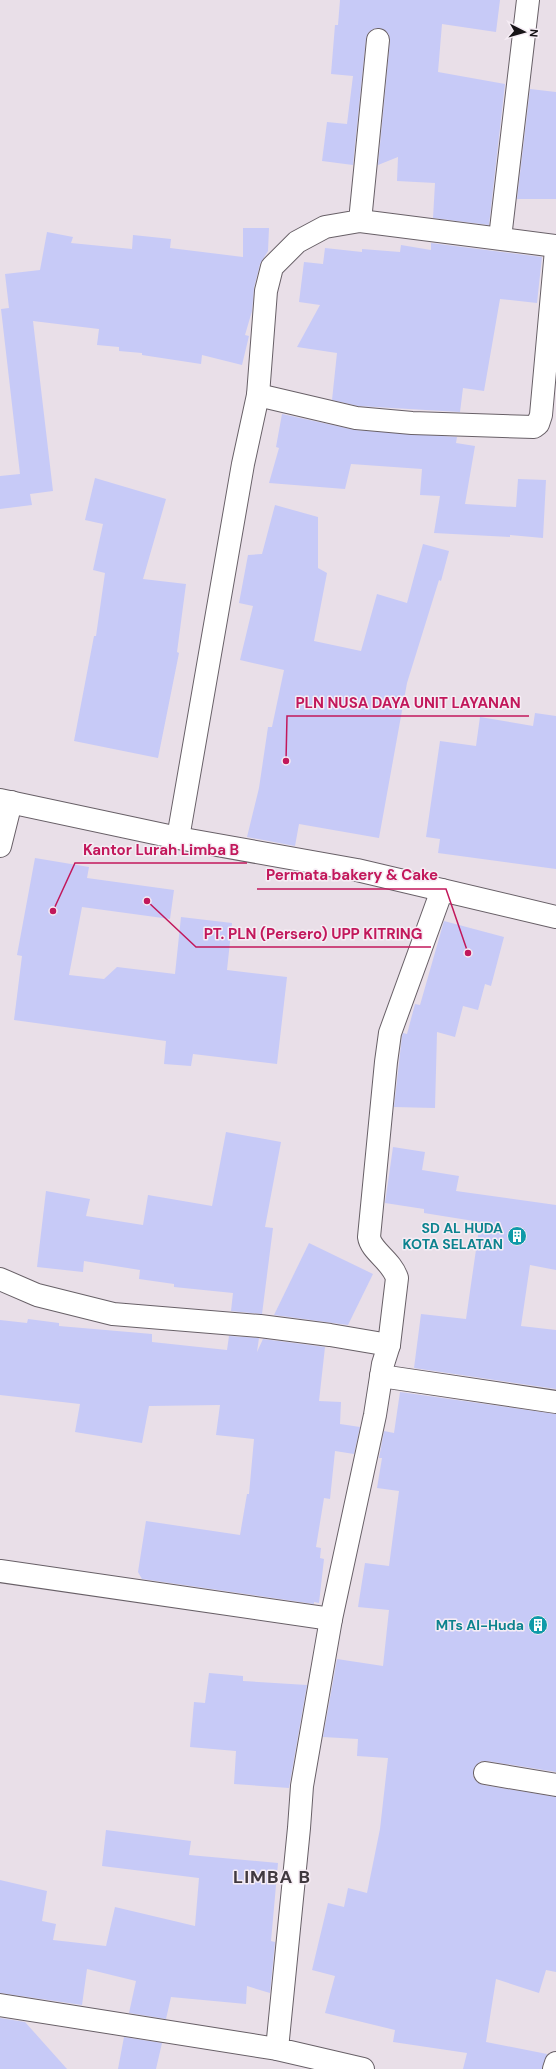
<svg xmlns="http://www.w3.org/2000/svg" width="556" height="2069" font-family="'DM Sans',sans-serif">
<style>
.building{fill:#c7caf7}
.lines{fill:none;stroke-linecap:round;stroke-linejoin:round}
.minor-casing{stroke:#686067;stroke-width:24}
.minor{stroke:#fff;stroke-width:22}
.labels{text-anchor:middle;stroke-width:3;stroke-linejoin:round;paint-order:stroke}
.culture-label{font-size:14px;font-weight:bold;fill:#0d838f;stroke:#f6edf5;text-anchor:end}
.district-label{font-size:18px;font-weight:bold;letter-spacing:1px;fill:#40393f;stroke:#f6edf5}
.leader{fill:none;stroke:#c2185b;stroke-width:1.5}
.callout-dot{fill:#c2185b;stroke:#f6edf5;stroke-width:1.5}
.callout-label{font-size:15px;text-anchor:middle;font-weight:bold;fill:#c2185b;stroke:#f6edf5;stroke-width:3;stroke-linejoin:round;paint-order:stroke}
</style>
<rect width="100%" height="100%" fill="#e9dfe8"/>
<!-- building -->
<g class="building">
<polygon points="340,0 500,0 496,32 442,24 438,72 505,84 489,225 433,218 435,183 397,181 398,157 378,165 390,41 389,35 385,30 379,28 373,29 368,33 366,39 353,165 322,161 327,122 347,124 353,76 331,74 335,25 338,25"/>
<polygon points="530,89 556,92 556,199 517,199"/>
<polygon points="243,228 269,228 268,251 260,264 254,288 252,311 245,335 249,336 242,365 202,355 201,364 142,355 142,353 119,351 119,347 97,345 99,329 33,321 53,491 30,494 32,505 0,509 0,476 20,474 1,309 9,308 5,274 40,270 47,232 73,237 71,243 132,249 133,235 171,239 170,248 243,257"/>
<polygon points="431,243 542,257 537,303 500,299 484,391 463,388 460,412 358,406 332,400 337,353 297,347 320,305 299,302 304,262 323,264 325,248 362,252 362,249 400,252 401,245 431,250"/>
<polygon points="282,414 355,430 457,437 456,443 475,446 465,504 516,507 518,479 546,480 543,538 510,535 510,537 434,533 440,496 420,495 422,469 351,464 345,489 269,483 279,448 276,447"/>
<polygon points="95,478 166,499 143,579 186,584 177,652 179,653 158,758 74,741 94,636 96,636 105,573 93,570 103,524 85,520"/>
<polygon points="275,505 318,517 318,568 327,573 314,641 361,651 377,594 407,603 423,544 449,551 441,581 439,580 407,683 379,838 299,824 295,846 247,837 259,788 268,727 272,727 284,670 240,660 253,606 239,603 248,555 262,554"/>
<polygon points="535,713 556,716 556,869 438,853 440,839 426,837 440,741 476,746 480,717 533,726"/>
<polygon points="35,858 89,867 87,878 174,890 170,919 82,907 69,975 104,979 117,967 175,974 181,917 232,923 227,970 287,977 277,1064 193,1054 191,1066 164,1064 166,1041 14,1020 22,956 17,955"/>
<polygon points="444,921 504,937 491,986 485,984 478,1010 463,1006 455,1037 437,1032 435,1108 394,1107 402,1036 403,1033 407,1034 415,1004 420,1005"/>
<polygon points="226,1132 281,1142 265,1227 273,1228 262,1314 231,1311 233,1293 174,1287 174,1284 139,1279 140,1270 84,1261 83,1272 37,1267 46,1191 90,1199 86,1216 143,1225 148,1195 212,1206"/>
<polygon points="393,1147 425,1152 422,1170 459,1176 456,1191 556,1205 556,1270 530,1265 521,1326 556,1330 556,1389 414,1368 421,1314 466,1319 480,1222 424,1213 424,1209 385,1203"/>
<polygon points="309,1243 373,1274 348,1325 274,1315"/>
<polygon points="28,1319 59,1323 59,1326 152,1334 152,1342 227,1350 229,1336 259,1338 257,1352 263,1339 325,1347 319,1401 341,1402 340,1424 360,1427 354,1454 335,1451 330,1499 324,1498 316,1547 321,1548 320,1558 324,1559 319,1603 314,1602 314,1604 142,1579 138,1572 146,1521 240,1535 247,1494 249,1494 254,1439 216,1435 220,1405 149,1406 142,1443 75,1432 80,1404 0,1395 0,1320 27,1323"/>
<polygon points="400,1392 556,1414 556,1772 487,1761 481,1761 476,1765 473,1771 473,1777 477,1782 483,1785 556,1797 556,1972 546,1970 539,1993 496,1979 486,2042 547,2054 542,2069 463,2069 467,2053 393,2042 395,2030 325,2013 335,1976 312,1970 328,1903 344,1907 348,1888 367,1893 380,1829 388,1758 357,1756 358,1739 323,1737 337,1659 383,1666 389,1610 358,1607 365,1563 389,1566 399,1491 377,1488 382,1458 379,1458 384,1431 394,1433"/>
<polygon points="209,1673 243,1676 243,1681 307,1685 289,1788 234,1784 236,1751 190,1747 194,1702 205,1703"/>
<polygon points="106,1830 191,1841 189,1855 278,1863 271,1941 275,1942 270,1993 247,1986 246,2004 171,1997 166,2019 129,2013 136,1981 87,1969 82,2005 0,1993 0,1880 47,1891 42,1921 56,1924 53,1940 106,1946 115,1907 195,1926 199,1878 102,1866"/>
<polygon points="0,2018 25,2022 67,2069 0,2069"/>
<polygon points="124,2037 162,2043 156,2069 118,2069"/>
</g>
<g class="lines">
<!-- minor casing -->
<g class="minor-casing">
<g id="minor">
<polyline points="360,221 556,246"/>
<polyline points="500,238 528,0"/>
<polyline points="258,395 356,418 412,423 534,427 538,424 541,415 556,250"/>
<polyline points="0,800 178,838 357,870 556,917"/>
<polyline points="178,838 243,464 258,395 266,291 272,267 297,242 325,227 360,221 378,40"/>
<polyline points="0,846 11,802"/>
<polyline points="0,1279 37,1295 113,1314 260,1326 330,1335 389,1345 383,1364 375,1415 331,1619 302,1786 299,1828 277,2049 363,2069"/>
<path d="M389,1345L397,1278C391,1260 371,1251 369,1237L386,1062L390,1033L442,890"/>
<polyline points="381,1376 556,1402"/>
<polyline points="0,1571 331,1619"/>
<polyline points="485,1773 556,1785"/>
<polyline points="0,2005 277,2049"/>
<polyline points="554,2069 556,2063"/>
</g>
</g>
<!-- minor -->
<use href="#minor" class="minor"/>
</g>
<!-- icons -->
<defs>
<g id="building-disc" transform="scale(1)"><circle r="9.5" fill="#0f9aa8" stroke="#f6edf5"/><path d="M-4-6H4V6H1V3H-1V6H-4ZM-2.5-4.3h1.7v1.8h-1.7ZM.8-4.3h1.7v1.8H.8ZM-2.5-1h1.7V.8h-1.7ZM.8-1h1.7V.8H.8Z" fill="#fff"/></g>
</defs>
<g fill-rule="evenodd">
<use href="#building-disc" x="517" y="1236"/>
<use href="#building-disc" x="538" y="1625"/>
</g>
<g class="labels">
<!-- culture labels -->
<g class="culture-label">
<text x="503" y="1233">SD AL HUDA<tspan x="503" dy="16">KOTA SELATAN</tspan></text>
<text x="524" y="1630">MTs Al-Huda</text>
</g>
<!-- district labels -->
<g class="district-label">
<text x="272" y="1883">LIMBA B</text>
</g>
</g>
<!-- callouts -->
<path class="leader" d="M286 761L287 716H529M53 911L75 863H247M468 953L446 889H257M147 901L196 947H431"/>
<g class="callout-dot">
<circle cx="286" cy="761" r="4"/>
<circle cx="53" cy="911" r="4"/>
<circle cx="468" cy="953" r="4"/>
<circle cx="147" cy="901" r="4"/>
</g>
<g class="callout-label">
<text x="408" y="708">PLN NUSA DAYA UNIT LAYANAN</text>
<text x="161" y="855">Kantor Lurah Limba B</text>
<text x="352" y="880">Permata bakery &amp; Cake</text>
<text x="313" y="939">PT. PLN (Persero) UPP KITRING</text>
</g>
<!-- north arrow -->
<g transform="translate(524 32) rotate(96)" stroke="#f6edf5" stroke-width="3" paint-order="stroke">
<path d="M0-3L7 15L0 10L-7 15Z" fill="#171417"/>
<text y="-6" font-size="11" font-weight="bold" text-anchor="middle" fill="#171417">N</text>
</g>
</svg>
